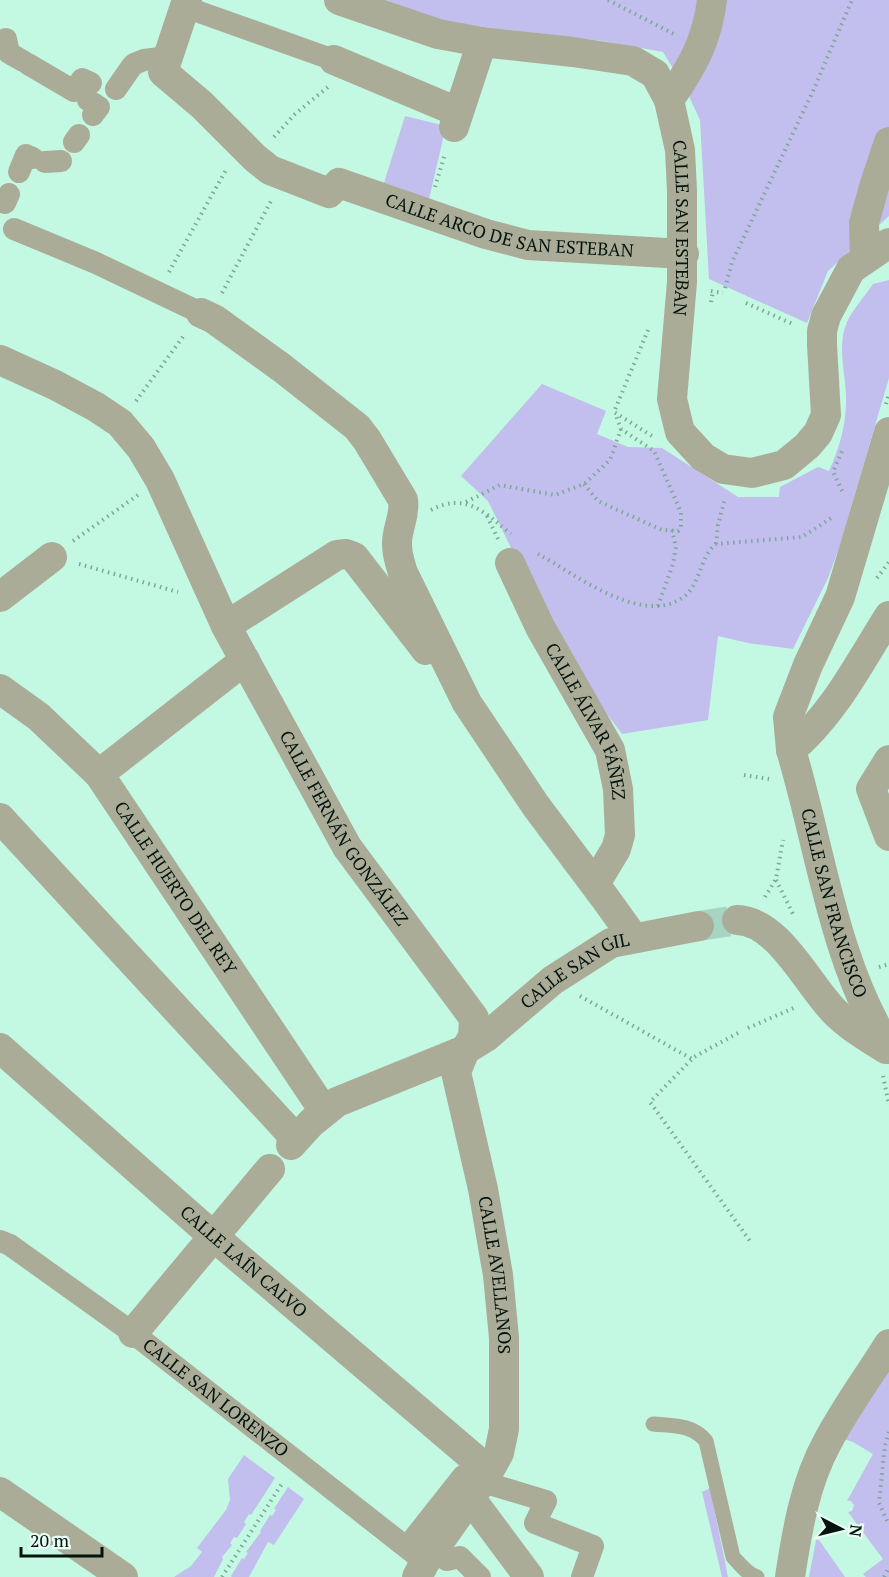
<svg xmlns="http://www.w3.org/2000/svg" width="889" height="1577" font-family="'PT Serif',serif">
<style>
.green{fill:#c2beee}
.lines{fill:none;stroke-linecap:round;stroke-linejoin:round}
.minor-tunnel{stroke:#a6d6c3;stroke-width:30;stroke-dasharray:30 15;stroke-linecap:butt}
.path{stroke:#7ea797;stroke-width:4;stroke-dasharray:1.5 4.5;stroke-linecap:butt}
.service{stroke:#abac98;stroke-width:15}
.pedestrian{stroke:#abac98;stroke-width:22}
.minor{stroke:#abac98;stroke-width:30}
.labels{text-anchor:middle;stroke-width:5;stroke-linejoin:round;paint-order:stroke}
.street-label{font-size:18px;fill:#02140d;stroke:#e9fdf5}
</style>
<rect width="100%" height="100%" fill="#c3f8e3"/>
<!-- green -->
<g class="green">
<polygon points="386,0 889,0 889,216 828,271 807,323 709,279 700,120 686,90 663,52 603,41 443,22"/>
<polygon points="405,116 446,126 429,199 383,186"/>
<path d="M889,280V378L839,548L828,578L793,649L748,643L718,636L708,720L622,734L597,701L514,554L488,501L461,476L542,384L606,411L597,434L628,447L662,448L738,497H779L780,487L818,467L829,471C840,447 847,422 846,395C845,372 837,345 847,322C853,309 865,296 873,284Z"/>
<polygon points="889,1365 889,1577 866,1577 863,1574 883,1559 848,1512 852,1511 854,1505 851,1501 847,1501 873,1454 853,1442 844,1439"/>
<polygon points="244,1455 275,1478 251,1515 249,1514 244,1522 246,1524 237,1538 234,1537 230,1543 232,1545 222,1557 223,1559 214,1577 174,1577 191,1566 202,1552 197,1548 226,1510 230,1500 228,1479"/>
<polygon points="288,1487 304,1499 274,1545 268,1542 249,1577 232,1577 231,1576 242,1558 244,1559 248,1553 246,1552 261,1532 260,1531 270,1515 272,1516 276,1510 274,1509"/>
<polygon points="710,1488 728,1577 722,1577 702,1492"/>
<polygon points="816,1540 819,1540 845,1577 809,1577"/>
</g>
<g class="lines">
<!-- minor-tunnel -->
<polyline class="minor-tunnel" points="699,926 737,920"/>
<!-- path -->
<g class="path">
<polyline points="608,0 674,34"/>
<polyline points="274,137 295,114 328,87"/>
<polyline points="435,187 445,154"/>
<polyline points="169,272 227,168"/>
<polyline points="725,288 732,262 813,91 852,0"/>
<polyline points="711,291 723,293"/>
<polyline points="222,293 271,201"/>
<polyline points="711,302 713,291"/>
<polyline points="746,303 795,325"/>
<polyline points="648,330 614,412 652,436"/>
<polyline points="136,401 185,334"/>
<polyline points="886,404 889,394"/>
<polyline points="584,484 598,501 662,530 678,531 681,528 681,512 654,451 621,429 615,413"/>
<polyline points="842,491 833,472 842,451"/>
<polyline points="466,502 500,485 555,495 584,484 610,460 621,429"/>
<path d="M431,510C466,492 484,512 511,534"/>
<polyline points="487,516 498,539"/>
<polyline points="73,541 138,495"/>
<polyline points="716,544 718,525 725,498"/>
<path d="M538,554C575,574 641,626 682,598C701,586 699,557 716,544L802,537L833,517"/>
<polyline points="79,564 178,592"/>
<polyline points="877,578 889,562"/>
<polyline points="658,606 673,564 676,547 672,530"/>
<polyline points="744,775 769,779"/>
<polyline points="776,880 794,916"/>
<polyline points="765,897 776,879 783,840"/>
<polyline points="879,967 889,964"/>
<polyline points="580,996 692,1059"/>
<polyline points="748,1028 796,1007"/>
<polyline points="738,1033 694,1057 650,1102 750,1241"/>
<polyline points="883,1076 889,1105"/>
<polyline points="889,1432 885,1445 879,1503 889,1525"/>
<polyline points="222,1577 283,1482"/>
<polyline points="884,1577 889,1567"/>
</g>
<!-- service -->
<path class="service" d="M653,1424C673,1426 692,1424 706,1441L733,1557C740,1564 747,1574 757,1577"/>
<!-- pedestrian -->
<g class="pedestrian">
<polyline points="185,7 334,60"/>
<polyline points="6,39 9,53 23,61"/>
<polyline points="28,64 74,91 82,79 91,83"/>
<polyline points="134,64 144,60 168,57"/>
<polyline points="116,89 132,66"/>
<polyline points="88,100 99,107 93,115"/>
<polyline points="74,142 79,135"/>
<polyline points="45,162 61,161"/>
<polyline points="19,172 26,155 33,158"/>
<polyline points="5,203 9,194"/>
<polyline points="14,229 96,263 201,313"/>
<path id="s1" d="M0,1241L10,1245L133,1333L425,1562"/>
<polyline points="480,1577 460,1557 447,1560 414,1538 463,1476 546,1501 535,1523 593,1546 582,1577"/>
</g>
<!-- minor -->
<g class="minor">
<path id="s2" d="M187,0L163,72L202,105L255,158L270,170L329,193L339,183L486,234L528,245L684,254"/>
<path id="s3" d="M339,0L438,34L482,42L573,52L633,61L655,74L669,100L680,150L682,191V282L672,399L680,432L703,457L723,469L752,473L784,465L807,446L818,433L826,415L822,345V331L826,316L851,269L889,243"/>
<polyline points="334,60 458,112"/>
<path d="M669,100C692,67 707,41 712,0"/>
<polyline points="454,127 482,42"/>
<polyline points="865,258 864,223 874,187 889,142"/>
<path d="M201,313L214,319L282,368L357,427L367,440L403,500C405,513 400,522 398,534C395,547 399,560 403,573L467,703L536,806L605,898L633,937"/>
<path id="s4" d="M0,360L55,385L96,407L120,423L141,448L160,480L226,626L347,847L474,1018L473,1037L465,1050L456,1072L483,1189L498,1275L504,1338V1429L499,1453L489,1471L425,1562L417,1577"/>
<path id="s5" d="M889,432L840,597L808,665L788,717L791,750C821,850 833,960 889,1049"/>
<path id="s6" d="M510,563L540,627L610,750L618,789L620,835L616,849L595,884"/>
<polyline points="0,597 52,557"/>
<polyline points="226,626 337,555 346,554 354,557 426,650"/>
<path id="s7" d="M0,689L39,717L99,774L324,1111"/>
<path d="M791,750C834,714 859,663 889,616"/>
<polyline points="889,760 871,789 889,836"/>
<polyline points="99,774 245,660"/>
<polyline points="0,818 296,1139"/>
<path d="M737,920C778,921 807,983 833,1010C848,1026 867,1037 886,1049"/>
<path id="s8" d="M0,1048L213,1236L489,1471"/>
<path id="s9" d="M291,1145L311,1123L337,1102L465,1050L486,1037L553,980L611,943L699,926"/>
<polyline points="133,1333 270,1169"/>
<polyline points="0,1492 123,1577"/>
<polyline points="471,1499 529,1577"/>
<path d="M790,1577C797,1531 805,1482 828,1441C846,1407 869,1376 889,1344"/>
</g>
</g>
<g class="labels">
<!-- street labels -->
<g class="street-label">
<text dy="6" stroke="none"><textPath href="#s2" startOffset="476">CALLE ARCO DE SAN ESTEBAN</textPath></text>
<text dy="6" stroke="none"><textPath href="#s3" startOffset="486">CALLE SAN ESTEBAN</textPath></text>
<text dy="6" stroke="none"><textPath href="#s6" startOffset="177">CALLE ÁLVAR FÁÑEZ</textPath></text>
<text dy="6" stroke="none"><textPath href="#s4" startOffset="600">CALLE FERNÁN GONZÁLEZ</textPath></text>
<text dy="6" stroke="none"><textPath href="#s7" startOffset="268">CALLE HUERTO DEL REY</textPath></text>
<text dy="6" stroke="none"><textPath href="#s5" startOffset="495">CALLE SAN FRANCISCO</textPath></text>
<text dy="6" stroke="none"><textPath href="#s9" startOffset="338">CALLE SAN GIL</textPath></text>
<text dy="6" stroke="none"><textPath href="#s8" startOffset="324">CALLE LAÍN CALVO</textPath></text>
<text dy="6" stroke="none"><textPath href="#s4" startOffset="1096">CALLE AVELLANOS</textPath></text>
<text dy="6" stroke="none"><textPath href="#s1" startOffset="267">CALLE SAN LORENZO</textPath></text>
</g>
</g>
<!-- north arrow -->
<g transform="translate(841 1529) rotate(97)" stroke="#e9fdf5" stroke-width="4.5" paint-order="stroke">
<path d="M0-4.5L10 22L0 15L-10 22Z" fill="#02140d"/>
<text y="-9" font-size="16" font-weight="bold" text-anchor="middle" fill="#02140d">N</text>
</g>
<!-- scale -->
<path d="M21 1547v9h81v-9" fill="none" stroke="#02140d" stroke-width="3"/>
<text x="30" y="1547" font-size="18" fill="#02140d" stroke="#e9fdf5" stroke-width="4.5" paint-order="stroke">20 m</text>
</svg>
